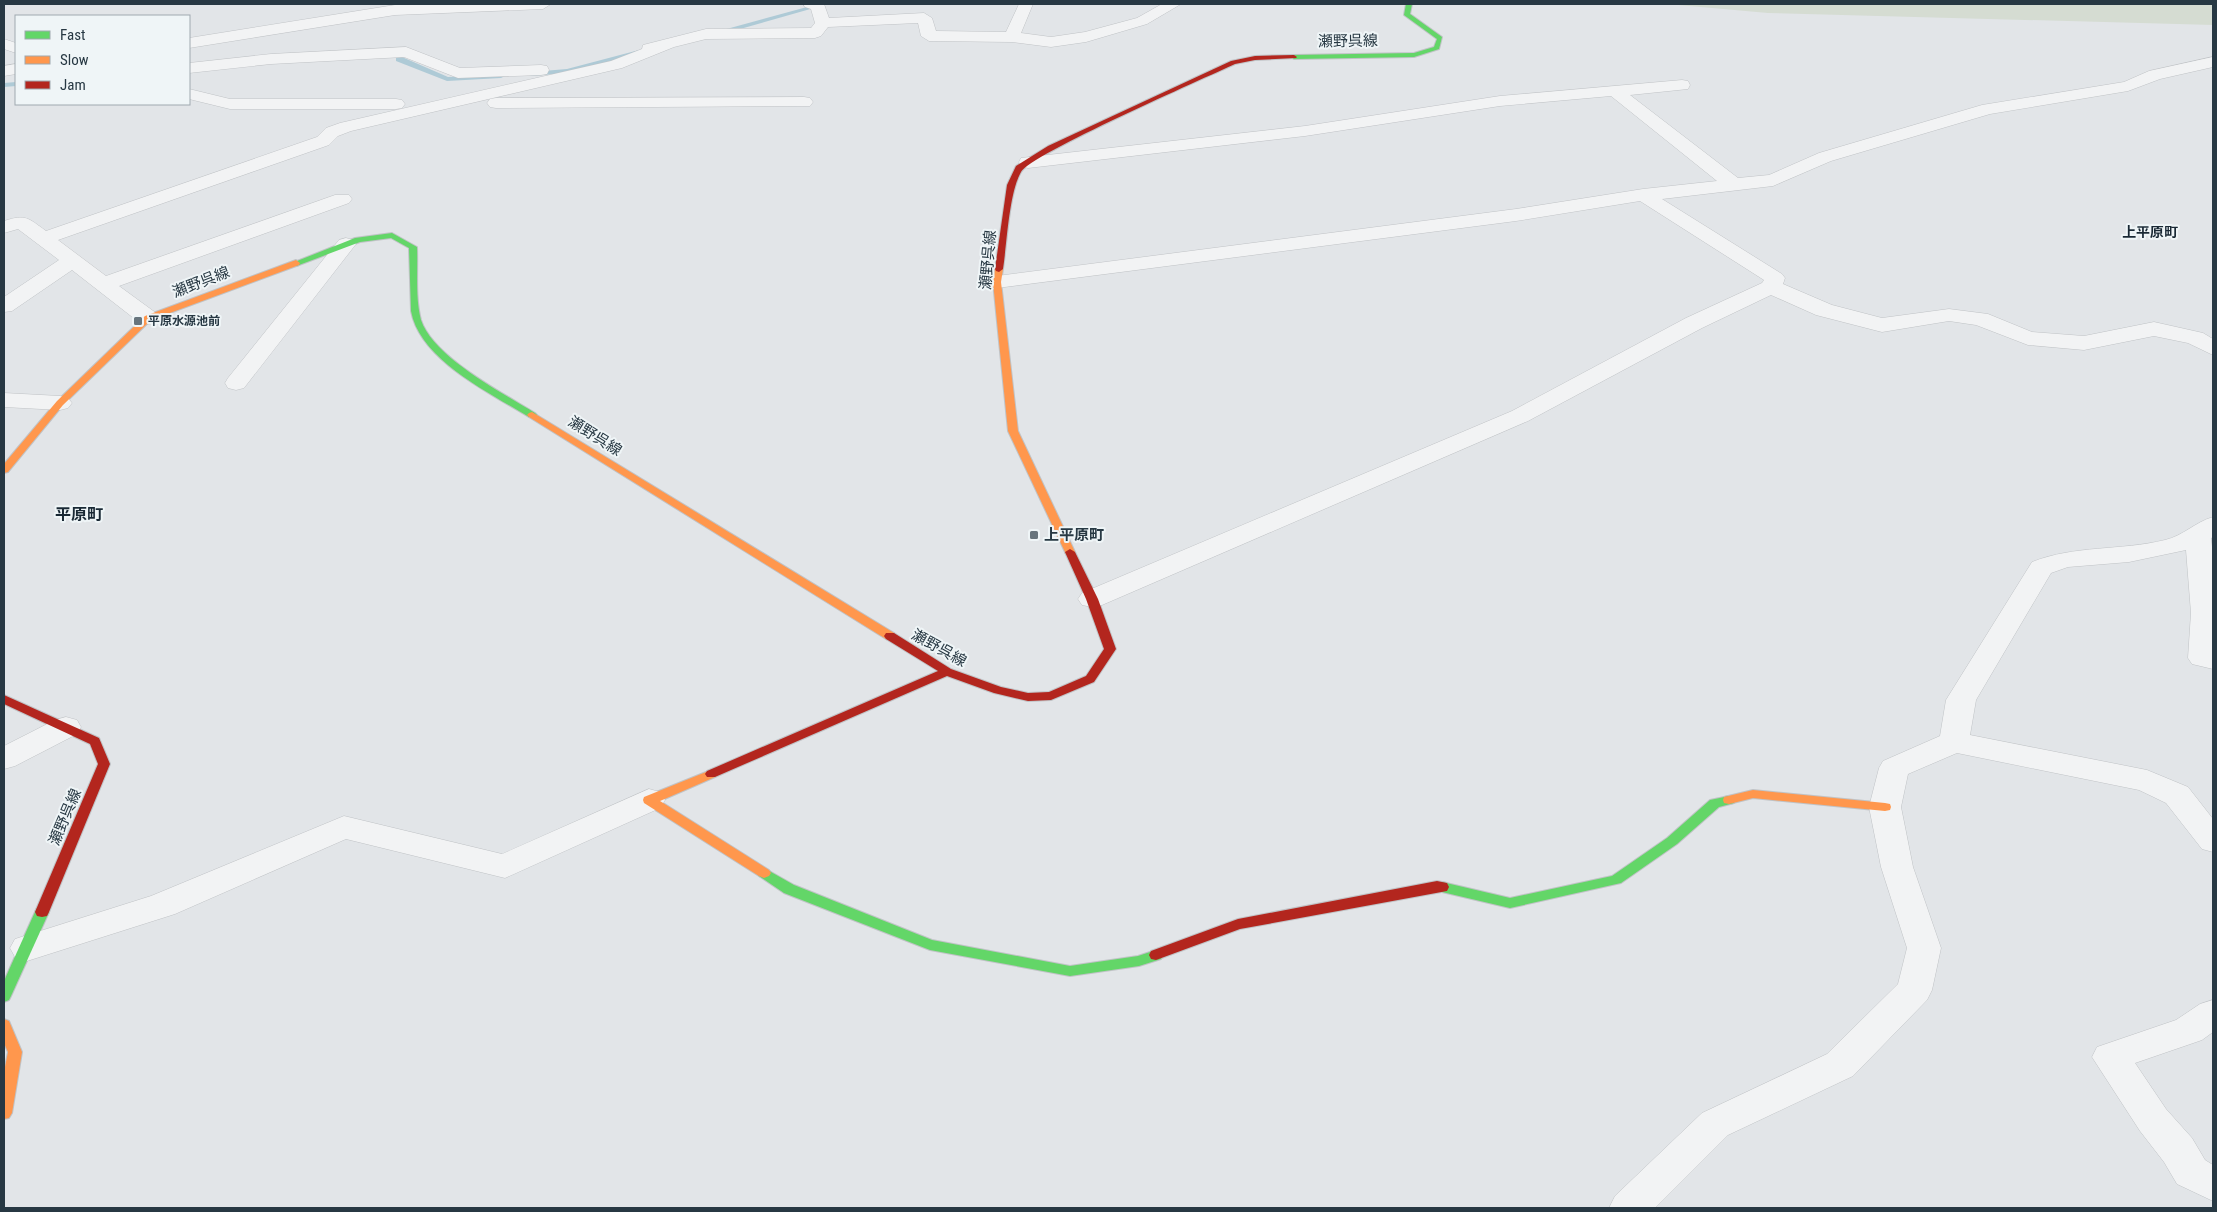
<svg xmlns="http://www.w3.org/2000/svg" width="2217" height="1212" font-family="'Roboto Condensed','Noto Sans JP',sans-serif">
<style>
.green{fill:#d5dcd2}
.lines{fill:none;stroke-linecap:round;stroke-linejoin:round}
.stream{fill:#aecad6;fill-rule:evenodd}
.street-casing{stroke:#c0c3c6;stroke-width:1}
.fast-casing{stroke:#c0c3c6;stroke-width:2}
.slow-casing{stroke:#c0c3c6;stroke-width:2}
.jam-casing{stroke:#c0c3c6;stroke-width:2}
.street{fill:#f2f3f4;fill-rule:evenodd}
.fast{fill:#63d668;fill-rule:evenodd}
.slow{fill:#ff974d;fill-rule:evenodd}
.jam{fill:#b3261e;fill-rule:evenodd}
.poi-dot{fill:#68757d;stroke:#eff5f7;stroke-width:2}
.labels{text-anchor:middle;stroke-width:4;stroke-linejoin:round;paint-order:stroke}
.far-poi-label{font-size:12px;font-weight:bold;fill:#273843;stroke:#eff5f7;text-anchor:start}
.far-neighbourhood-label{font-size:14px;font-weight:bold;fill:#192834;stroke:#eff5f7}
.street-label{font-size:15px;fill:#273843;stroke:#eff5f7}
.poi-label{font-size:15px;font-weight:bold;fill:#273843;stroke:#eff5f7;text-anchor:start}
.neighbourhood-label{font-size:16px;font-weight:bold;fill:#192834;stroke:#eff5f7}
</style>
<rect width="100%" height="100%" fill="#e2e5e8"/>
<!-- green -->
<polygon class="green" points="1667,4 2213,4 2213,25 1768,13"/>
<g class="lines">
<!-- stream -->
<g class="stream">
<polygon points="818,4 828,4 719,35 712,33"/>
<polygon points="639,50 642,50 642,54 567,73 531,76 527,74 531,72 567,69"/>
<polygon points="396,57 402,57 448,77 501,74 505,76 501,78 447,81 396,61"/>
<polygon points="16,82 16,86 4,87 4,83"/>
</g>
<!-- street casing -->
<g class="street-casing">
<g id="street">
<polygon points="436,4 551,4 543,9 395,15 189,48 189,38 395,5"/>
<path d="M803,4H824L829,18L924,13L932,18L936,31L1006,32L1019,4H1033L1021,33L1051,37L1085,32L1137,18L1162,4H1181L1147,24L1086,42L1051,47L1012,42L929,41L921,36L918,23L828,27L821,36L815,38L706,39L674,47L622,68L351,131L338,136L329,145L58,240L106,276L335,195H349L352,199L349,203L119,286L156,313L159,318L156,323L148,324L140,323L72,270L12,311L4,312V297L59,260L18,229L4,233V221C26,214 28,218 46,231L317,137L326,128L340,123L611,61L642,49L643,45L706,29L811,28L815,23L811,9L805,7Z"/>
<polygon points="4,39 16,43 16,53 4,49"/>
<polygon points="406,47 460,68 541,65 547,66 549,70 547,74 541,75 458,78 404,57 271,64 189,73 189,63 271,54"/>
<polygon points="2213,57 2213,67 2160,79 2128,91 1990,114 1831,161 1773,186 1662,199 1782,274 1785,278 1783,284 1832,305 1882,318 1949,309 1988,314 2032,332 2084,336 2154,322 2203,333 2213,339 2213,355 2188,343 2154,336 2084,350 2028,345 1976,325 1949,321 1882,332 1816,315 1771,295 1702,328 1528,421 1102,605 1092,607 1082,605 1078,599 1082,593 1512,411 1686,318 1762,283 1764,280 1640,201 1516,221 997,288 990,286 987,282 990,278 997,276 1516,209 1643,189 1717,181 1611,96 1500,106 1305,136 1028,168 1021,166 1019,162 1021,158 1305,126 1500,96 1682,80 1688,81 1690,85 1688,89 1630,95 1738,178 1769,175 1819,153 1982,105 2124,82 2149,71"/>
<polygon points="16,64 16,74 4,76 4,66"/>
<polygon points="189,89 230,99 396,99 402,100 405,104 402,108 396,109 230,109 189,99"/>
<polygon points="804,97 810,98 813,102 810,106 496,108 490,107 487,103 490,99 496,98"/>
<polygon points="346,238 353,240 356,244 244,388 236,390 228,388 225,383 228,378 339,240"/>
<polygon points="4,393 60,396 68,398 72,403 68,408 60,410 4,407"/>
<path d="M2213,517V537L2211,538L2213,556V669L2192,664L2188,658L2191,613L2186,550L2129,562L2068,567L2051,573L1976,700L1970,735L2147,770L2188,787L2213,819V852L2202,849L2166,803L2139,790L1957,753L1908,774L1901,807L1913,867L1941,948L1932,990L1927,1000L1853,1076L1728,1135L1655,1208H1609L1615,1196L1702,1113L1827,1054L1898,984L1907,948L1881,867L1869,807L1879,768L1883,761L1940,736L1946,700L2032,562C2075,545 2120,551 2165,540C2183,536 2195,522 2213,517Z"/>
<polygon points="66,717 77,720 81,727 77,734 15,766 4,769 4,746 55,720"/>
<polygon points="649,789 660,792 665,800 660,808 505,878 346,839 175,914 27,961 15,957 10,948 15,939 151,896 344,816 502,854"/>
<polygon points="2213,1000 2213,1032 2202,1040 2135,1063 2166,1109 2192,1138 2205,1160 2213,1165 2213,1201 2177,1184 2164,1162 2140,1131 2092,1057 2097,1047 2176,1020 2200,1004"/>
</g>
</g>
<!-- fast casing -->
<g class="fast-casing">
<g id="fast">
<polygon points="1406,4 1412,4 1410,14 1442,37 1439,49 1414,57 1294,59 1291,57 1294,55 1414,53 1434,47 1437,39 1404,15"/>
<path d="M392,233L417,247C418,270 415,297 421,320C433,357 503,393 535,413L537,415L535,417H529C490,393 420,360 411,311L409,248L391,238L360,242L299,265L296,266L292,263L355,238Z"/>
<polygon points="1729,796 1734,797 1735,800 1734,803 1719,807 1677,844 1621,883 1510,908 1442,892 1437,891 1435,887 1437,883 1442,882 1510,898 1612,876 1667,838 1710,800"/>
<polygon points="764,868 794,885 932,940 1070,966 1138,956 1156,950 1161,951 1163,955 1161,959 1139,966 1070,976 930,950 784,893 759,876 757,873 759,870"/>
<polygon points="42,907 47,908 49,912 11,996 9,1000 4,1002 4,981 35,912 37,908"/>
</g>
</g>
<!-- slow casing -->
<g class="slow-casing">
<g id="slow">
<polygon points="296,260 300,263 299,265 151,320 63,405 8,472 4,473 4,464 57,401 145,316"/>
<polygon points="999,266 1003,269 1001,282 1018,431 1075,552 1074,554 1066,554 1065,552 1008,431 993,282 995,269"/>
<polygon points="532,412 894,633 896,636 890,640 886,639 529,417 527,415 529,413"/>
<polygon points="711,770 715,771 717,774 715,777 660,801 769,870 771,873 769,876 764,878 759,876 644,803 643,800 644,797"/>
<polygon points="1753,790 1885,803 1890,804 1891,807 1890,810 1885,811 1753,798 1729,804 1724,803 1723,800 1724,797"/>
<polygon points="4,1019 9,1021 22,1052 12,1113 9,1118 4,1119 4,1072 8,1052 4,1043"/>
</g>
</g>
<!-- jam casing -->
<g class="jam-casing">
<g id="jam">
<path d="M1294,55L1297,57L1296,58L1255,60L1235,64C1205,78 1031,154 1021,172C1009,193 1007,243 1003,269L999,272L996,271L995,269L1007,185L1016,166L1048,146L1231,61L1255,56Z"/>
<polygon points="1070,549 1075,552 1098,599 1116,649 1094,682 1051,700 1028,701 994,693 947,676 715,777 707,777 705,774 707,771 938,671 886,639 884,636 886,633 894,633 951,669 1001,687 1028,693 1049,692 1086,676 1104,649 1086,599 1065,552"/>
<polygon points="4,695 99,738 110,764 49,912 47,916 42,917 37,916 35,912 98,764 90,744 4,704"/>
<polygon points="1437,881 1447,883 1449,887 1447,891 1240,929 1156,960 1151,959 1149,955 1151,951 1238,919"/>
</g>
</g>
<!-- street -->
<use href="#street" class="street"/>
<!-- fast -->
<use href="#fast" class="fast"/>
<!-- slow -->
<use href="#slow" class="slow"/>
<!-- jam -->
<use href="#jam" class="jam"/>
</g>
<!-- markers -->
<g class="poi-dot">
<rect x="133" y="316" width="10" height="10" rx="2.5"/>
<rect x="1029" y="530" width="10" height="10" rx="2.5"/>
</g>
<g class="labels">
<!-- far-poi labels -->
<g class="far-poi-label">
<text x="148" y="325">平原水源池前</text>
</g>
<!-- far-neighbourhood labels -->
<g class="far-neighbourhood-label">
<text x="2150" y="237">上平原町</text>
</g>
<!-- street labels -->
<g class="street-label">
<text transform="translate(1348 41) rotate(-1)" y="5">瀬野呉線</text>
<text transform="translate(988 260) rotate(-85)" y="5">瀬野呉線</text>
<text transform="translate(201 282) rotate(-21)" y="5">瀬野呉線</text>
<text transform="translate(595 436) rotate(32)" y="5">瀬野呉線</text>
<text transform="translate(939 648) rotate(29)" y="5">瀬野呉線</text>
<text transform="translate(65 817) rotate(-67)" y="5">瀬野呉線</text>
</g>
<!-- poi labels -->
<g class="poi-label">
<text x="1044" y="540">上平原町</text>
</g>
<!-- neighbourhood labels -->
<g class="neighbourhood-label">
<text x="79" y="520">平原町</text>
</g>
</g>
<!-- border -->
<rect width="2217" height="1212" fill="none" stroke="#273843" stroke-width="10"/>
<!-- legend -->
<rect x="15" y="15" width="175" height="90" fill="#eff5f7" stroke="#9fa9af"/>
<rect x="25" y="31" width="25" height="8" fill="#63d668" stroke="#9fa9af"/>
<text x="60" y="40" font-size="15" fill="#273843">Fast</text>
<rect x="25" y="56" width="25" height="8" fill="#ff974d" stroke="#9fa9af"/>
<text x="60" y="65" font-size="15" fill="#273843">Slow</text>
<rect x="25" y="81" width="25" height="8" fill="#b3261e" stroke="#9fa9af"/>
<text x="60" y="90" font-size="15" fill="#273843">Jam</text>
</svg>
